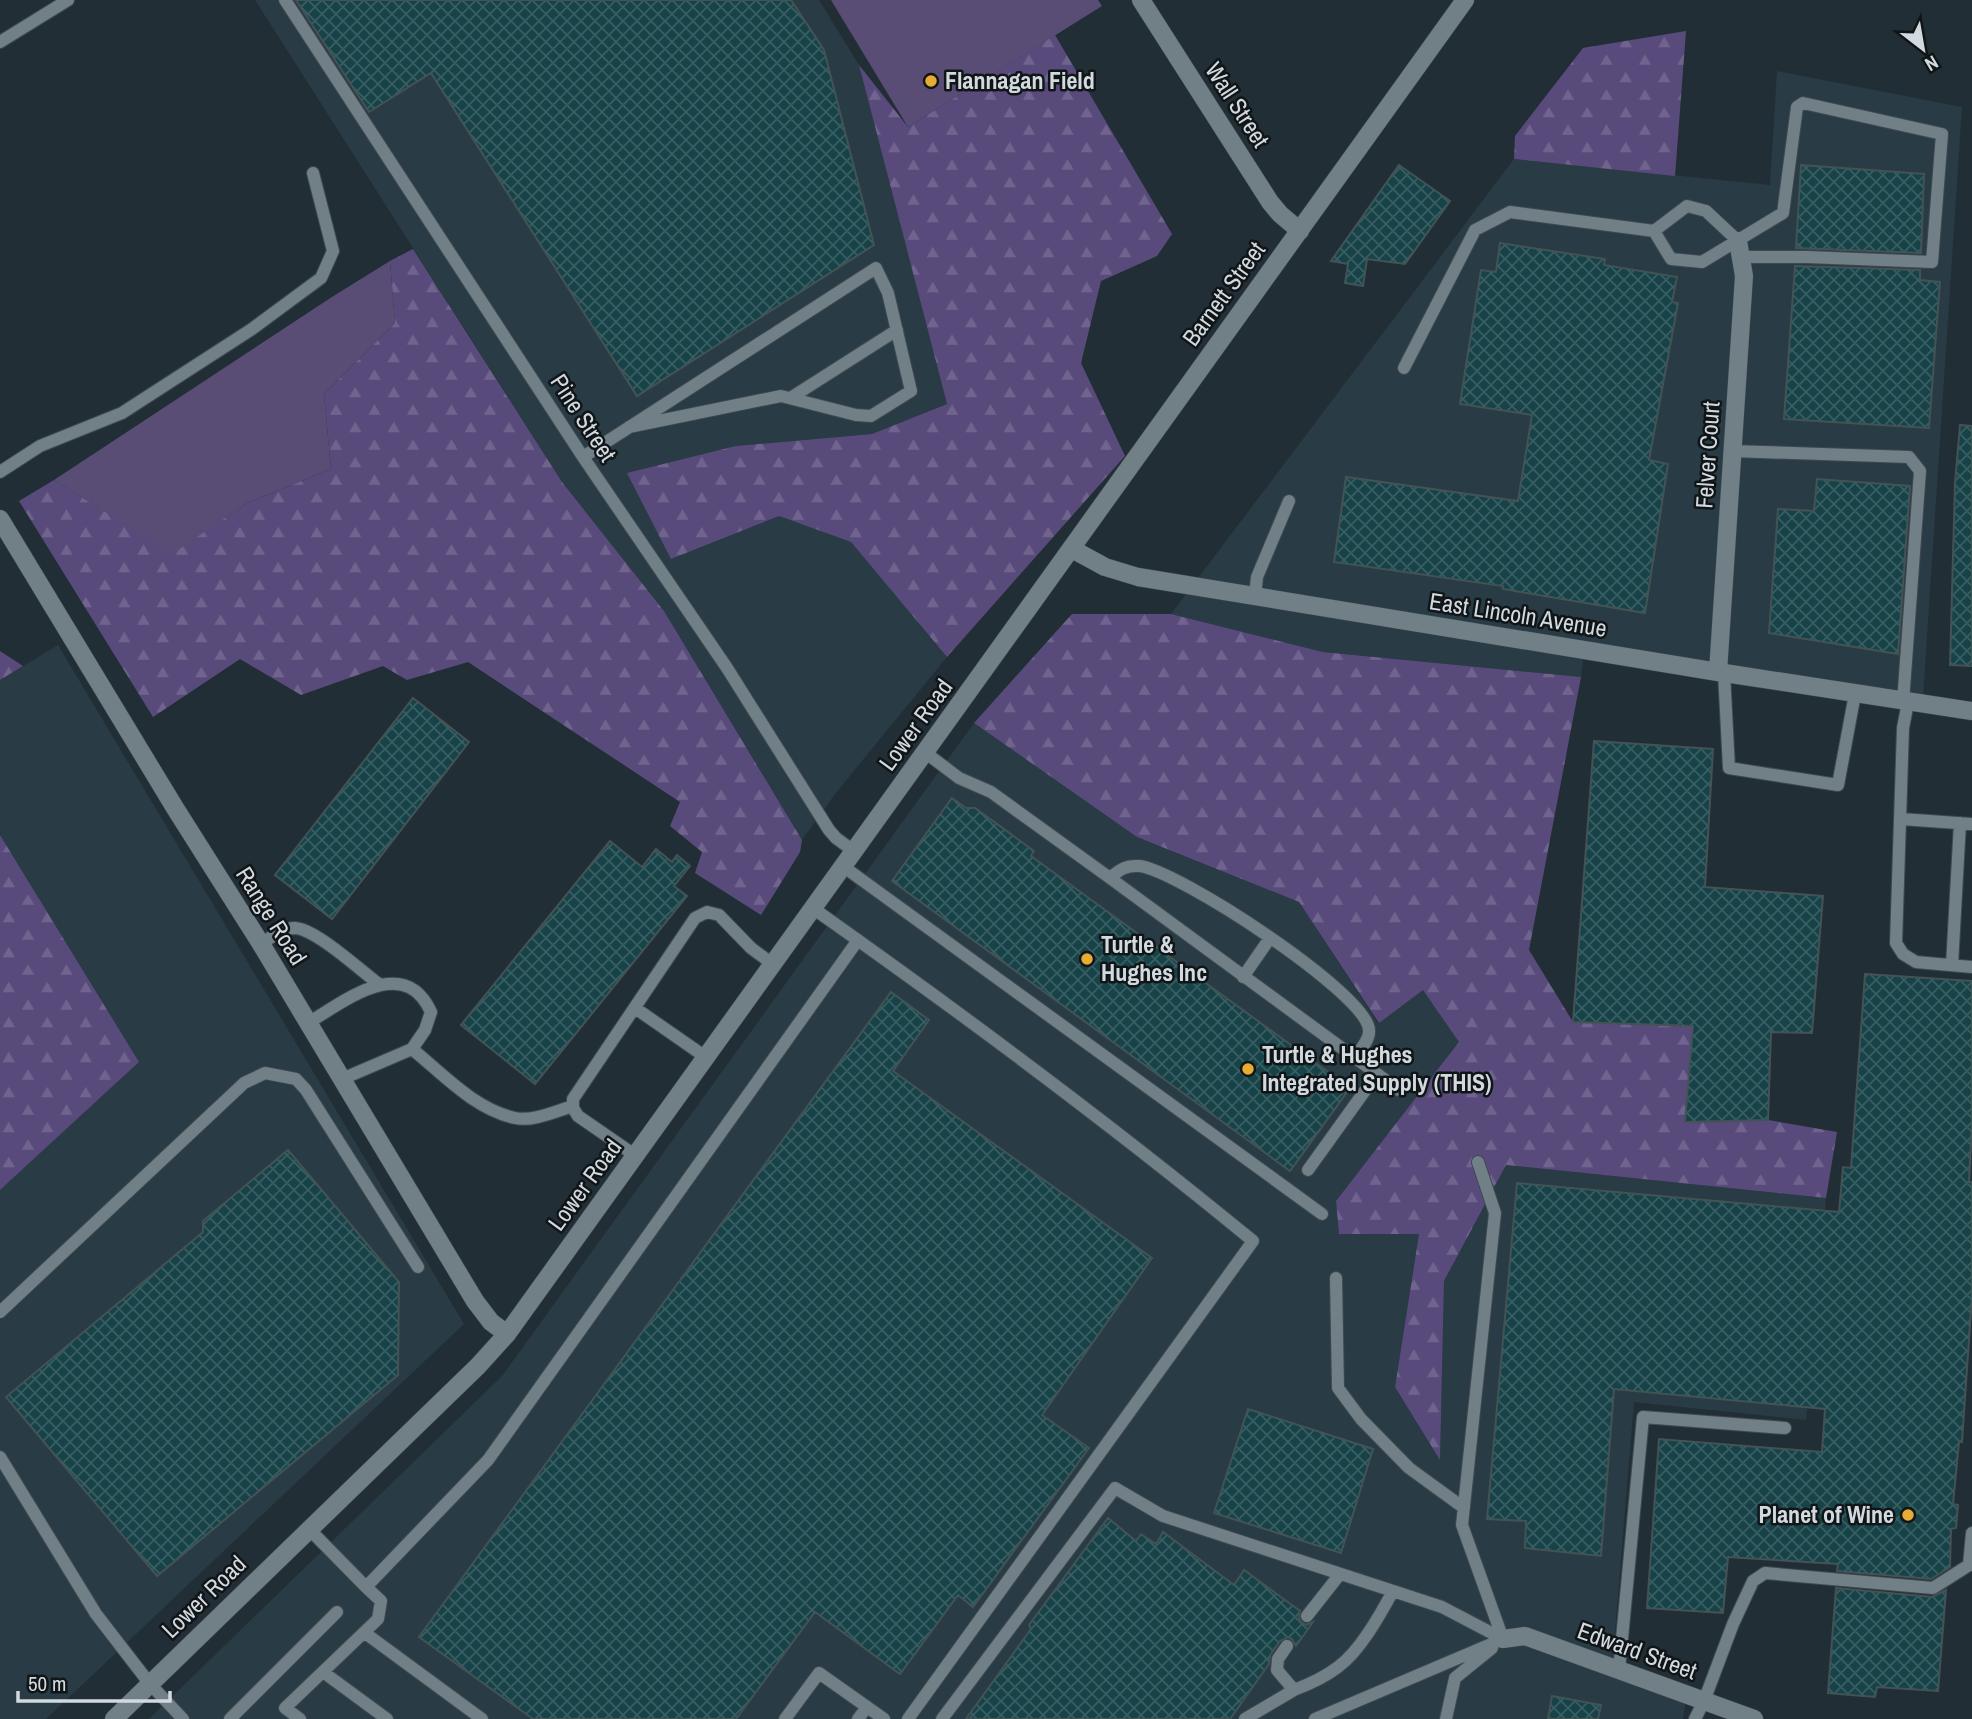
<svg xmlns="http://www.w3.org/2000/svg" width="1972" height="1719" font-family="'Archivo Narrow',sans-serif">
	<defs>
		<pattern id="forest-firs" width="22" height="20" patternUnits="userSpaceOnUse" patternTransform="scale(1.75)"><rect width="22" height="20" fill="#594a7c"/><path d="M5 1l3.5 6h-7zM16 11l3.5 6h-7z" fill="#70648e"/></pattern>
		<pattern id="building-cross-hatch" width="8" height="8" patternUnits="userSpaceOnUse" patternTransform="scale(1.75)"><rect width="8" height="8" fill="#174348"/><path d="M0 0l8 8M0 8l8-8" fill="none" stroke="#385e62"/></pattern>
	</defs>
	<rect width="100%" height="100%" fill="#222e35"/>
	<path fill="#293b45" d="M255,0H819L859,65L947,404L872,434L736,446L671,559L779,516L851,542L947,657L835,794L802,840L664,611L562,482Z
		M1777,71L1962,107L1922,713L1584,654L1581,677L1323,652L1171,614L1514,159L1770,185Z
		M58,645L464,1324L46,1719H0V1190L139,1062L0,835V680Z
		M974,723L1137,837L1299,902L1378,1023L1423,989L1460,1042L1336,1201L1339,1234H1419L1395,1387L1440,1459L1444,1281L1506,1165L1826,1198L1806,1420L1634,1402L1612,1668L1686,1699L1683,1719H149L502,1376Z"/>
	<path fill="#594d76" d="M831,0H1098L1102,6L908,127Z
		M390,261L395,323L324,394L331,469L247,503L172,555L54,480L335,295Z"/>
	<path fill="url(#forest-firs)" d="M1686,31L1675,176L1514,159L1515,136L1583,48Z
		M1055,35L1172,234L1157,256L1101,281L1081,363L1125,456L947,657L851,542L779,516L671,559L627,473L736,446L872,434L947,404L859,65L908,127Z
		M413,249L562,482L664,611L802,840L800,852L761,915L695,873L702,852L670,826L680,802L468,662L407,680L383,666L301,695L240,659L153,717L19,501L54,480L172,554L247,503L331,469L324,394L395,323L390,261Z
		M1072,614H1171L1323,652L1581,677L1529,950L1573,1022L1693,1026L1685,1122L1768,1120L1837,1132L1826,1198L1506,1165L1444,1281L1440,1460L1395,1387L1419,1234H1339L1336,1201L1459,1042L1423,990L1379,1023L1299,902L1137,837L974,723Z
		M0,651L23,666L0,680Z
		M0,835L139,1062L0,1190Z"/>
	<path fill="url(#building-cross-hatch)" stroke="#435355" stroke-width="2" d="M296,0H791L824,50L874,245L637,396L431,73L369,112Z
		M1399,165L1450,201L1405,264L1367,259L1363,286L1345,283L1348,264L1331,261Z
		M1801,165L1924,174L1921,253L1796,248Z
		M1500,243L1605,259L1604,265L1677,277L1672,302L1678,303L1649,460L1668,464L1645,613L1503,589V586L1334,562L1346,477L1518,501L1532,415L1460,404L1481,270L1496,272Z
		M1795,266L1920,270V280L1940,282L1929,428L1784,419Z
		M1960,425L1972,426V666L1950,665L1955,483Z
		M1817,479L1910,486L1898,654L1769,633L1778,509L1814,511Z
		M413,698L469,742L332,919L275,875Z
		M1594,741L1713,749L1705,887L1823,896L1812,1033L1771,1032L1768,1120L1685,1122L1693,1026L1573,1022Z
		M952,798L966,808H975L1034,851L1031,856L1350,1088L1290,1171L892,881Z
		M610,841L642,867L656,849L672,862L677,855L690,866L674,886L687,896L535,1084L461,1025Z
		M1865,974L1972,981V1125L1969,1182H1972V1295L1962,1442H1959L1953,1504L1958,1505L1956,1528L1951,1529L1950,1567L1931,1579L1837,1571L1838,1564L1728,1557L1723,1613L1647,1608L1659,1439L1822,1452L1825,1409L1614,1389L1601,1556L1525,1548L1526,1521L1487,1519L1517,1183L1839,1212L1843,1167L1851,1168Z
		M891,992L929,1020L893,1071L1152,1258L1042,1415L1089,1448L973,1607L958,1595L900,1674L815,1612L736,1719H533L419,1637Z
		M288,1150L399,1282L398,1375L157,1576L6,1397L203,1232V1221Z
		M1248,1409L1373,1449L1341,1553L1214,1513Z
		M1108,1518L1136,1541L1141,1534L1156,1544L1163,1532L1234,1585L1244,1570L1300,1611L1299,1619L1302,1623L1306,1625L1313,1622L1296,1646L1292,1639L1288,1637L1280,1641L1270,1655L1269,1664L1230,1719H966L1031,1629L1029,1625Z
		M1836,1588L1932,1597L1946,1590L1938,1691L1877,1687L1875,1697L1828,1693Z
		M1552,1696L1601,1705L1598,1719H1548Z"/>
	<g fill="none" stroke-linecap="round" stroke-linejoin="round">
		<defs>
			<path id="service" d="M285,0L583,457L727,668L829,830L836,838L855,852
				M0,42L68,0
				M1738,241L1706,211L1687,206L1654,231L1671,259L1702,262L1783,213L1797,107L1803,103L1942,134L1932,262L1807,257H1740
				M1404,368L1475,230L1510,212L1654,231
				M792,397L897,330
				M1732,451L1909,457L1920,471L1903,702
				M583,457L876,268L888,293L911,391L871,416L856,415L781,396L629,427
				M0,472L40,446L122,413L252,329L321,278L333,251L313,173
				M1255,596L1257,577L1289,501
				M1724,673L1729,768L1838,785L1855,694
				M1908,702L1903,728L1896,943L1903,954L1916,962L1972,967
				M926,753L959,778L991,792L1110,878L1399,1090
				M1901,819L1972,824
				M844,867L1322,1214
				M1110,878C1119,870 1126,865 1139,866C1176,869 1368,994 1369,1030C1370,1040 1360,1050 1354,1058
				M814,909C964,1015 1111,1124 1253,1241L908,1719
				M261,944C270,938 282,928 295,928C316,929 361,971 380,985
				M1952,965L1960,823
				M1243,977L1270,938
				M635,1008L707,1058
				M308,1023C345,1001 404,953 431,1012L425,1030L412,1049L342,1079
				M412,1049C443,1074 474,1109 515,1118C533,1122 556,1111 573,1106
				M636,1156L578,1116L573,1108V1099L695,918L707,912L719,915L751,948L774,965
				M1478,1162L1495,1213L1462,1525L1503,1639
				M1308,1170L1377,1074
				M1336,1278L1338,1388L1361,1419L1409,1468L1464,1508
				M0,1312L244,1083L265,1073L296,1079L306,1090L418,1267
				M0,1457L96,1614L150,1684L183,1719
				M309,1529L366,1587L488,1460L858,940
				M1969,1565L1972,1533
				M1307,1616L1340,1574
				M365,1633L482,1719
				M1287,1646L1278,1659L1277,1670L1294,1690C1310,1684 1325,1677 1338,1667C1360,1651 1380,1615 1393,1591
				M1619,1670L1643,1417L1785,1428
				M323,1672L387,1719
				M230,1719L337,1612
				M300,1719L285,1708L378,1619L381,1601L366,1587
				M785,1719L819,1673L884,1719
				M858,1719L867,1707
				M942,1719L1115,1488L1163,1516L1442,1607L1503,1639
				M1245,1719L1294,1690
				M1315,1719L1503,1639
				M1446,1719L1455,1678L1492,1648
				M1695,1719L1704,1701L1733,1624L1753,1581L1765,1573L1933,1588L1969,1565H1972"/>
			<path id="minor" d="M1141,0L1270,202L1280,214L1300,231
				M0,519L175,808L261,944L475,1301L491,1322L507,1334
				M1072,549L1105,567L1138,577L1718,672L1972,711
				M1718,672L1744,276L1738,241
				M1503,1639L1525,1636L1754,1719
				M114,1719L478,1366L507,1334L1465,0"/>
		</defs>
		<use href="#service" stroke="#3f494f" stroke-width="14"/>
		<use href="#minor" stroke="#3f494f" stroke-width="19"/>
		<use href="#service" stroke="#717f87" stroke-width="12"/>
		<use href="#minor" stroke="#717f87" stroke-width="18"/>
	</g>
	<g fill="#e6ac36" stroke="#101518" stroke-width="2.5">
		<circle cx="931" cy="81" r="7"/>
		<circle cx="1087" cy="959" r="7"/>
		<circle cx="1248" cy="1069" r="7"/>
		<circle cx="1908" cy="1515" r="7"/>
	</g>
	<g text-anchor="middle" stroke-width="5" stroke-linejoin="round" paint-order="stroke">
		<g font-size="24" font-weight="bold" fill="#d3dadf" stroke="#101518" text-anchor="start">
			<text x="945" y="89">Flannagan Field</text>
			<text x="1101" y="953">Turtle &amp;<tspan x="1101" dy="28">Hughes Inc</tspan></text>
			<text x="1262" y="1063">Turtle &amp; Hughes<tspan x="1262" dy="28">Integrated Supply (THIS)</tspan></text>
			<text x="1894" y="1523" text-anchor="end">Planet of Wine</text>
		</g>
		<g font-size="24" fill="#d3dadf" stroke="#101518">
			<text transform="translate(1237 105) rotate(57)" y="8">Wall Street</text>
			<text transform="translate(1224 294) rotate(-54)" y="8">Barnett Street</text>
			<text transform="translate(583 418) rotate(57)" y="8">Pine Street</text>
			<text transform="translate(1708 455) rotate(-86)" y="8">Felver Court</text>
			<text transform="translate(1518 615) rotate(9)" y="8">East Lincoln Avenue</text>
			<text transform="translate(916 725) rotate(-54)" y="8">Lower Road</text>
			<text transform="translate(271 916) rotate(58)" y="8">Range Road</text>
			<text transform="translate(585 1185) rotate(-54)" y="8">Lower Road</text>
			<text transform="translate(204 1597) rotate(-44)" y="8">Lower Road</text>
			<text transform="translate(1637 1651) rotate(20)" y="8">Edward Street</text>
		</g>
	</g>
	<g transform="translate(1923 49) rotate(149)" stroke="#101518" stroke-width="5" paint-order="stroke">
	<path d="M0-5L12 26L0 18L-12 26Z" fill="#d3dadf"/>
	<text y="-10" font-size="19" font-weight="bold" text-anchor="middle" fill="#d3dadf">N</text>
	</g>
	<path d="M18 1691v10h152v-10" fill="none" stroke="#d3dadf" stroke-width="3.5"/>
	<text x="28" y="1691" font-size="21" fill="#d3dadf" stroke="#101518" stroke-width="5" paint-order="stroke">50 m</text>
</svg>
